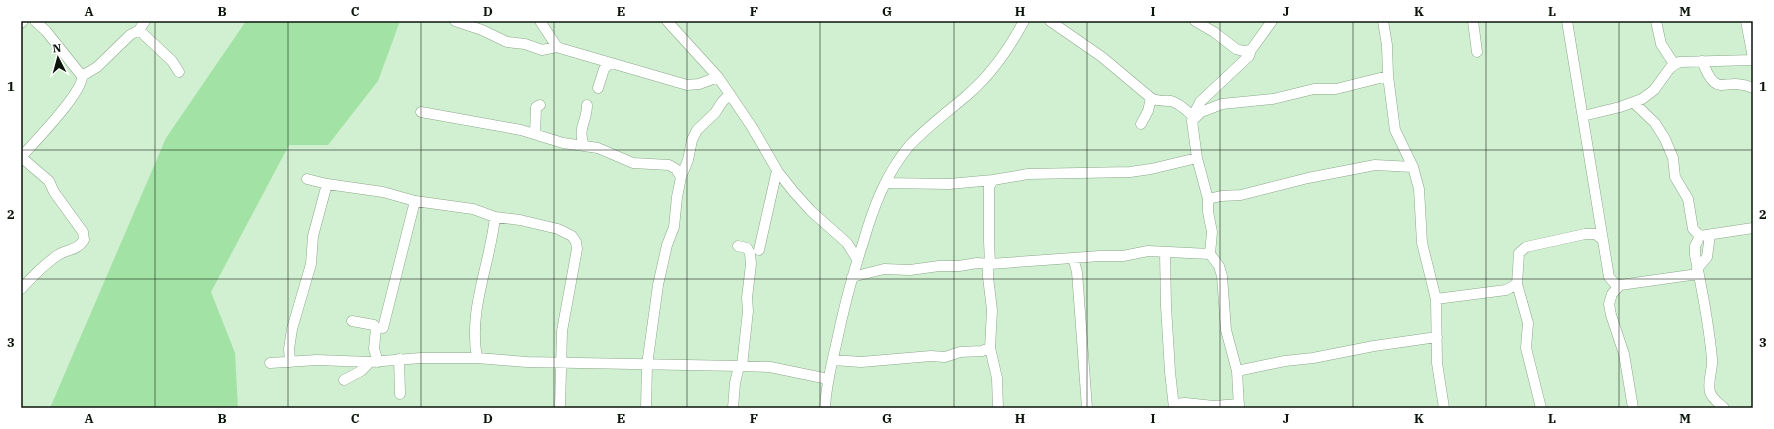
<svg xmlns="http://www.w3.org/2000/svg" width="1774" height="429" font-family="'IBM Plex Serif',serif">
	<rect width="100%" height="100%" fill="#d1efd1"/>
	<path fill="#a3e2a5" d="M246,21H400L378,81L328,145H289L211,292L235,353L238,408H50L166,138Z"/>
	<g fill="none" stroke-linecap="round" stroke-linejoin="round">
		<defs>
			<path id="minor" d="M455,21L482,30L507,42L525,44L542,50L557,47L563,49L687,85L699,84L718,77
				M540,21L557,47
				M667,21L718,77L752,127L778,172L793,191L811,211L847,243L857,259
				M1050,21L1102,57L1151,98C1158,102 1164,100 1171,101C1179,103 1187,111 1193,116L1192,121L1197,158L1208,199V212L1212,232L1210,254
				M1195,21L1214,32L1236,49L1243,51L1251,50
				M1383,21L1387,45L1388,76L1395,130L1413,167L1419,189L1422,243L1436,299L1437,363L1444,408
				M1473,21L1477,52
				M1567,21L1609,277L1615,284L1620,285L1698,274
				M1656,21L1661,44L1674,64
				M1746,21L1753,58
				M21,23L23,21
				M139,30L172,61L179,72
				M1702,61C1718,102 1723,75 1753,88
				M82,76L97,67L130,35L139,30L145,21
				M598,88L604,69L610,63
				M1634,103L1655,123L1665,139L1673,158L1675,177L1688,199L1693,229L1700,236L1753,228
				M421,112L521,130L563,143L598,148L633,163L669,165L676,169L681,177
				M1193,116L1200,102L1249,56L1251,50L1272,21
				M1583,116L1620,107L1642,99L1654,90L1670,68L1679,62L1753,60
				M1192,121L1201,112L1222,104L1273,99L1314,89H1336L1388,76
				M1141,124L1148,111L1151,98
				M535,134L536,107L540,105
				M584,146C577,128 587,122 587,105
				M21,157L49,181L54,192L83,232L84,240C77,251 67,249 58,255C44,264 32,277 21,289
				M21,157C33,144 84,91 82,76L46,31L35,21
				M307,179L327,184L383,192L415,201L473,209L495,217L520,220L558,229L572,236L576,242L577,249L562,331L560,408
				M993,180L989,187V241L990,264L988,269V277L992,310L990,348L997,378L998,408
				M885,183L949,184L993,180L1028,174L1130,172L1151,169L1197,158
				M1208,199L1221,196L1241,195L1308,178L1375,165L1413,167
				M1700,236L1695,246V255C1702,290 1709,323 1712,359C1713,370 1707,381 1710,392C1712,399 1719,403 1724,408
				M738,246L747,248L750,253L751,264L747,298L748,311L742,366
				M759,250L777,170
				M1165,253L1166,306L1170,372L1174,408
				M1073,258L1077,272L1087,408
				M1697,269L1707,257L1710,235
				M852,277L884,269L910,270L939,266H959L977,263L990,264L1100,256H1123L1148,251L1210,254L1219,266L1222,276L1226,330L1237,371L1239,408
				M1620,285L1612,294L1609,304L1611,315L1624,354L1633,408
				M1436,299L1506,290L1517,284
				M352,321L374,325L376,328L374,349L378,362
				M383,328L415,201
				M477,358C468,309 490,265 495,217
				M399,359L400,394
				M833,360L861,362L931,356L945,357L960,352L982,351L990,348
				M290,362L289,349L292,329L311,264L313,236L327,184
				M270,363L317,360L370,362L421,358H477L527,362L739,366L770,367L828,379
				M1237,371L1285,361L1313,358L1374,346L1437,337
				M344,380L361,371L370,362
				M1174,404L1185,403L1214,406L1239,404
				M646,408L647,365L658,285L667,245L674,227L677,197L681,177L688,160L692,140L697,130L715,113L722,102L730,94
				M733,408L735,383L739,366
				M825,408C826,386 831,366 836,345C843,311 852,276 863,243C873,208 886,173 910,145C927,127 946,113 965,97C989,77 1009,49 1024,21
				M1541,408L1526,348L1528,323L1517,284L1519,253L1526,247L1585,234H1595L1602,239"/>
		</defs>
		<use href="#minor" stroke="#8ca88c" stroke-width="11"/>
		<use href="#minor" stroke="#fff" stroke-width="10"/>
	</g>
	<path fill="none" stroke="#0b150b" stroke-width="1" stroke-opacity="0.55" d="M155,21V408M288,21V408M421,21V408M554,21V408M687,21V408M820,21V408M954,21V408M1087,21V408M1220,21V408M1353,21V408M1486,21V408M1619,21V408M21,150H1753M21,279H1753"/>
	<rect width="1774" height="429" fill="none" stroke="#ffffff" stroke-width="44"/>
	<g transform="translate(58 58) rotate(354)" stroke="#ffffff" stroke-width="3" paint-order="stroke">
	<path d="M0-3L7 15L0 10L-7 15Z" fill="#0b150b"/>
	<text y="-6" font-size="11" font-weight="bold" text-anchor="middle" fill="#0b150b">N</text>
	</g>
	<rect x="22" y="22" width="1730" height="385" fill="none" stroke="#0b150b" stroke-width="1.5"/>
	<g font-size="13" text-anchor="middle" font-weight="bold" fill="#0b150b">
		<text x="89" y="16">A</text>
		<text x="222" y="16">B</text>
		<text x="355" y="16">C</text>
		<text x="488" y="16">D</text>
		<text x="621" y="16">E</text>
		<text x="754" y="16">F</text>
		<text x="887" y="16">G</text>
		<text x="1020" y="16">H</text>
		<text x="1153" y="16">I</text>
		<text x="1286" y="16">J</text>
		<text x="1419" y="16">K</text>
		<text x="1552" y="16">L</text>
		<text x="1685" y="16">M</text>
		<text x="11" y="91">1</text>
		<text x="1763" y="91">1</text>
		<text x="11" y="219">2</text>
		<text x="1763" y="219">2</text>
		<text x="11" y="347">3</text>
		<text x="1763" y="347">3</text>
		<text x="89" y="423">A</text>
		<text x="222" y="423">B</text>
		<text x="355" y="423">C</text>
		<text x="488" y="423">D</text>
		<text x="621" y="423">E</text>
		<text x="754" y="423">F</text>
		<text x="887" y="423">G</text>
		<text x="1020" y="423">H</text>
		<text x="1153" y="423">I</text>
		<text x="1286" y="423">J</text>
		<text x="1419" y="423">K</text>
		<text x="1552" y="423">L</text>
		<text x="1685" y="423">M</text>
	</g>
</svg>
